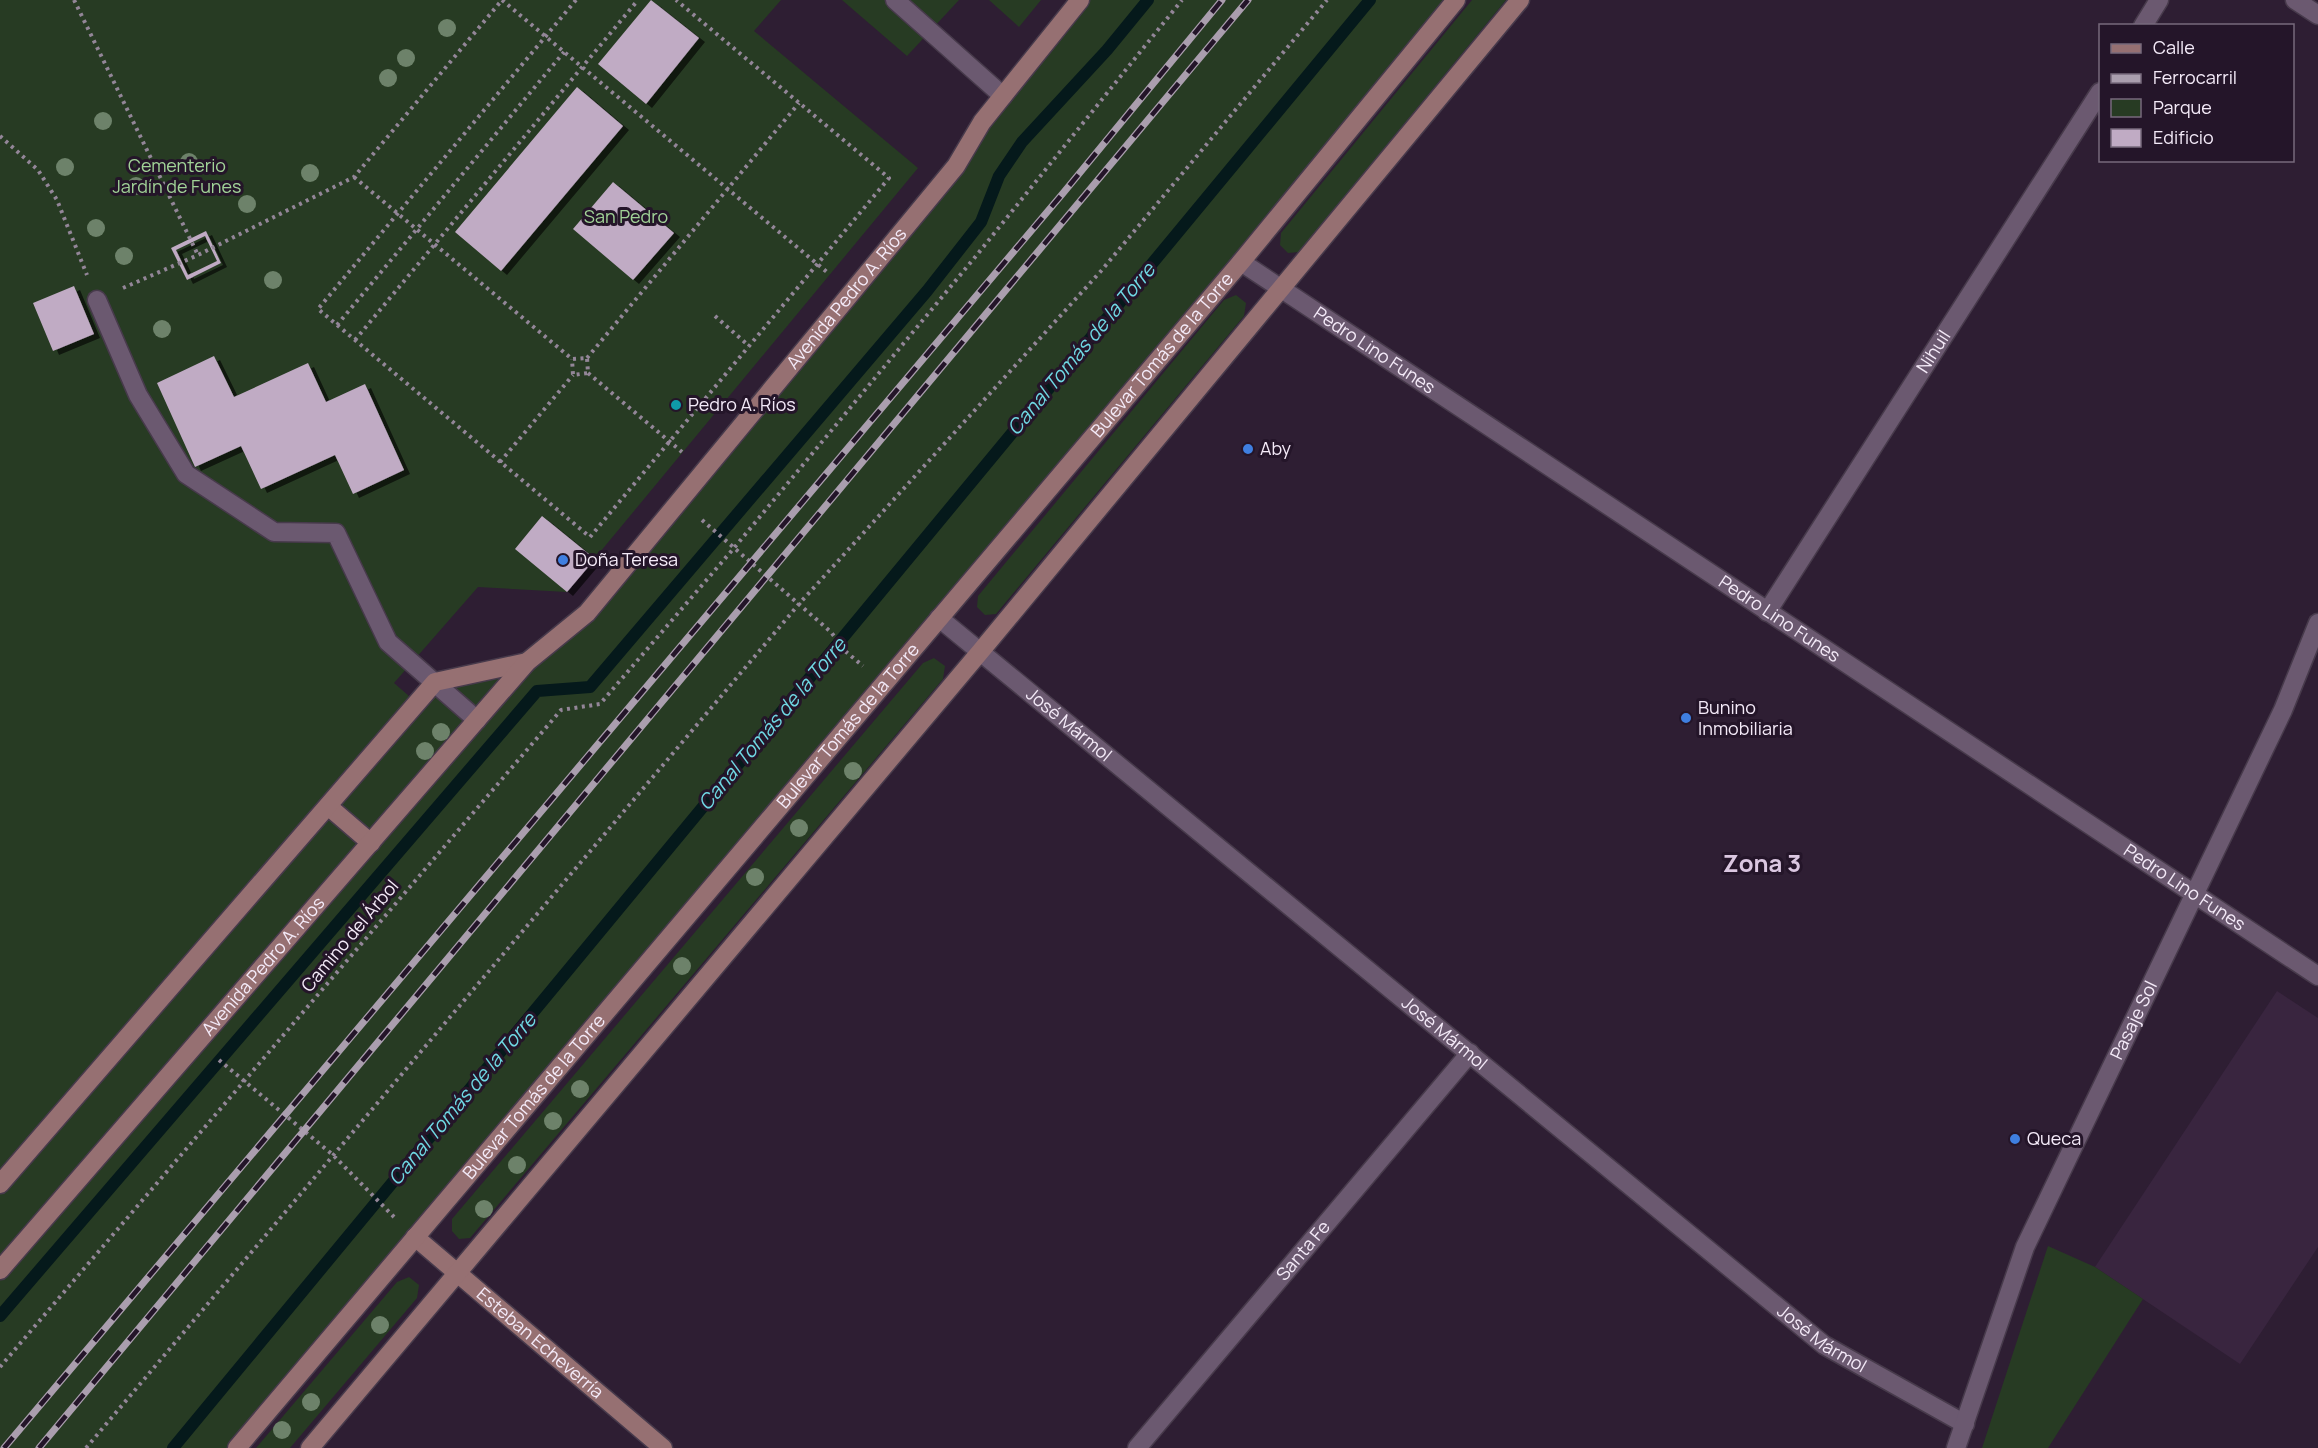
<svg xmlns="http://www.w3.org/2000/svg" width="2318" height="1448" font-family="Manrope,sans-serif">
	<defs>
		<filter id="shadow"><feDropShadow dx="6" dy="4" stdDeviation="0" flood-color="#0009"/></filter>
	</defs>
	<rect width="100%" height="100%" fill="#2e1e33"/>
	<path fill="#39253f" d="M2277,991L2318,1018V1247L2240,1364L2095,1267Z"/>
	<path fill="#273b23" d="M0,0H781L754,31L918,168L567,592L478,587L394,683L417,703L435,682L527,662L587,613L1080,0H1456L237,1448H0Z
		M842,0H959L907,56Z
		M989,0H1041L1019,27Z
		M1472,0H1506L1299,252L1288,253L1280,245L1281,233Z
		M1236,295L1246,303L1244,316L996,614L985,615L977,607L978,596L1224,300Z
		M934,658L945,666L943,679L470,1238L459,1239L452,1231V1219L923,663Z
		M2048,1246L2095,1267L2143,1299L2048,1448H1982Z
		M409,1277L419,1285L417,1298L290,1448H256L397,1282Z"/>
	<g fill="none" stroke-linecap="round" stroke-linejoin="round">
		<path stroke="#05191b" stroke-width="12" d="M0,1316L537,691L590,687L927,291L981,222L999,176L1022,142L1107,50L1148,0
			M173,1448L1370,0"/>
	</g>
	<path fill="#c0abc4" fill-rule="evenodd" filter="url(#shadow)" d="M651,0L699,38L646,104L598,64Z
		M577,87L623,126L501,271L455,232Z
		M613,182L674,233L633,280L573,229Z
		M206,231L221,263L187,280L171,248ZM205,236L217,261L188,275L176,250Z
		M74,286L94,334L53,351L33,303Z
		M214,356L234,397L308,363L326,402L365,384L404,470L353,494L335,455L261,489L241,446L195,467L157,383Z
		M542,516L595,559L567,592L515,549Z"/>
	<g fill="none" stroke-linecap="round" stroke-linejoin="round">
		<defs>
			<path id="lane" d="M895,0L1003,96"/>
			<g id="street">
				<path d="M2295,0L2318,15"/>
				<path d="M2143,26L2159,0"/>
				<path id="s1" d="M1241,262L2318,976"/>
				<path d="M97,300L138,395L186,474L274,532L336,533L388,642L477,720"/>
				<path id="s2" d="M1767,612L2100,92"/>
				<path id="s3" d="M939,618L1824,1345L1965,1424"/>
				<path id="s4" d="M1137,1448L1470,1053"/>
				<path id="s5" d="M1956,1448L2025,1247L2283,710L2318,623"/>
			</g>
			<g id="secondary">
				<path d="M328,806L371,843"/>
				<path d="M0,1184L435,682L527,662"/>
				<path id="s6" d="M415,1237L663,1448"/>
				<path id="s7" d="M0,1270L527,662L587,613L956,166L982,122L1080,0"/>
				<path id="s8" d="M237,1448L1241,262L1456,0"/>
				<path d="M310,1448L980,652L1520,0"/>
			</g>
		</defs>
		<use href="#lane" stroke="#473a4b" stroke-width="21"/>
		<use href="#street" stroke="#473a4b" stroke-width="21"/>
		<use href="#secondary" stroke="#473a4b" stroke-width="21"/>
		<path stroke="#938698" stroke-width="4" stroke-dasharray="3 4.5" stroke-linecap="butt" d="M74,0L198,255
			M502,0L828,273
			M576,0L318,309L590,537L889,178L676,0
			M0,136L38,170L57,200L87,275
			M354,177L572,359L587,358L588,373L573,375L572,359
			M123,288L198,255L354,177L502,0
			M715,316L749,346
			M337,325L564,52
			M355,340L638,0
			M587,358L799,103
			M588,373L682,452
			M500,462L573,375
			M702,520L831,632L845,651L863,666
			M219,1060L333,1155L394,1217
			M0,1367L561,710L600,704L734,548L976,256L1182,0
			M86,1448L799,604L1101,271L1327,0"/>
		<use href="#lane" stroke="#6b5970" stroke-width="18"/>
		<use href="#street" stroke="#6b5970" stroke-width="18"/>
		<use href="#secondary" stroke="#967072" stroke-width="18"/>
		<defs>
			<path id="rail" d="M4,1448L1064,192L1222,0
				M39,1448L1248,0"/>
		</defs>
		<use href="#rail" stroke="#aa9eae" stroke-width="7"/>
		<use href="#rail" stroke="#241529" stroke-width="4.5" stroke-dasharray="14" stroke-linecap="butt"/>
	</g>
	<g fill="#6d826a">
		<circle cx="447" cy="28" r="9"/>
		<circle cx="406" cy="58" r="9"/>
		<circle cx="388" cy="78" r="9"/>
		<circle cx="103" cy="121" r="9"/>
		<circle cx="189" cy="162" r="9"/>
		<circle cx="65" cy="167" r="9"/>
		<circle cx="310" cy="173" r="9"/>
		<circle cx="136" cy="186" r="9"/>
		<circle cx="247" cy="204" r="9"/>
		<circle cx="96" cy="228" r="9"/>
		<circle cx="124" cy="256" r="9"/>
		<circle cx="273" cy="280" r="9"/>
		<circle cx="162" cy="329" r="9"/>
		<circle cx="441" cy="732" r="9"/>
		<circle cx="425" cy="751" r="9"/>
		<circle cx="853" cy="771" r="9"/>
		<circle cx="799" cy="828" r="9"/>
		<circle cx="755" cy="877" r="9"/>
		<circle cx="682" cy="966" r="9"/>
		<circle cx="580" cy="1089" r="9"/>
		<circle cx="553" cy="1121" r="9"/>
		<circle cx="517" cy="1165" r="9"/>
		<circle cx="484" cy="1209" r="9"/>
		<circle cx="380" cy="1325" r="9"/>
		<circle cx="311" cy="1402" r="9"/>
		<circle cx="282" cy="1430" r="9"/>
	</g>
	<circle fill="#0f9aa8" stroke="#241529" stroke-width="2" cx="676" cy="405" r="6"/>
	<g fill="#3f7fe0" stroke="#241529" stroke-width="2">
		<circle cx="1248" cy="449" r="6"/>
		<circle cx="563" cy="560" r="6"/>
		<circle cx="1686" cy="718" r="6"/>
		<circle cx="2015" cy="1139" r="6"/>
	</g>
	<g text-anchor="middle" stroke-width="6" stroke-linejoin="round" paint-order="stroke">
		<g font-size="18" fill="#a1d397" stroke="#241529">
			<text x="177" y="172">Cementerio<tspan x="177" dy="21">Jardín de Funes</tspan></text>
			<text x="626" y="223">San Pedro</text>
		</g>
		<g font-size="18" fill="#f4eaf8" stroke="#241529">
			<text dy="6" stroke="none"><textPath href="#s7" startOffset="1290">Avenida Pedro A. Ríos</textPath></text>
			<text dy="6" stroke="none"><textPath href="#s1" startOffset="160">Pedro Lino Funes</textPath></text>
			<text dy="6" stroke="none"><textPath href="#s2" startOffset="309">Nihuil</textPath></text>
			<text dy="6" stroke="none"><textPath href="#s8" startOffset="1432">Bulevar Tomás de la Torre</textPath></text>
			<text dy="6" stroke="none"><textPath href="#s1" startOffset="646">Pedro Lino Funes</textPath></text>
			<text dy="6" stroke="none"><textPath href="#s3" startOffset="168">José Mármol</textPath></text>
			<text dy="6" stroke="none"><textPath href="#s8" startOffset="946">Bulevar Tomás de la Torre</textPath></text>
			<text dy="6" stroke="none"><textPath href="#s1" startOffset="1132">Pedro Lino Funes</textPath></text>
			<text transform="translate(350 936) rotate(-50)" y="6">Camino del Árbol</text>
			<text dy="6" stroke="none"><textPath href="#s7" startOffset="402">Avenida Pedro A. Ríos</textPath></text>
			<text dy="6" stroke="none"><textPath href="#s5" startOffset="464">Pasaje Sol</textPath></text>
			<text dy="6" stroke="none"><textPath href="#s3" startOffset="654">José Mármol</textPath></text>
			<text dy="6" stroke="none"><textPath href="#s8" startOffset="460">Bulevar Tomás de la Torre</textPath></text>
			<text dy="6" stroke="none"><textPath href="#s4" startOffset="258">Santa Fe</textPath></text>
			<text dy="6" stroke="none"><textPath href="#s3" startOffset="1140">José Mármol</textPath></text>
			<text dy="6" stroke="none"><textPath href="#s6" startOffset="164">Esteban Echeverría</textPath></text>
		</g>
		<g font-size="18" fill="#f4eaf8" stroke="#241529" text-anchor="start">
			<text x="688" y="411">Pedro A. Ríos</text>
			<text x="1260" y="455">Aby</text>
			<text x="575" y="566">Doña Teresa</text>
			<text x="1698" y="714">Bunino<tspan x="1698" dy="21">Inmobiliaria</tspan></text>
			<text x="2027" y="1145">Queca</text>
		</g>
		<g font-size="20" font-style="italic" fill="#6fd8e3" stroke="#241529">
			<text transform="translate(1081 349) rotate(-50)" y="7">Canal Tomás de la Torre</text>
			<text transform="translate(772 724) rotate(-50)" y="7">Canal Tomás de la Torre</text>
			<text transform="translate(462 1099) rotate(-50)" y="7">Canal Tomás de la Torre</text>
		</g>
		<g font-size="24" font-weight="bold" fill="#dbc7e1" stroke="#241529">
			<text x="1762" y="872">Zona 3</text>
		</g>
	</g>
	<rect x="2099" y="24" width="195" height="138" fill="#241529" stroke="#776a7c" stroke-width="1.5"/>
	<rect x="2111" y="44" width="30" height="9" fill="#967072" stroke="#776a7c" stroke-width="1.5"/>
	<text x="2153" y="54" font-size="18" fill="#f4eaf8">Calle</text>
	<rect x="2111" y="74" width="30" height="9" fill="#aa9eae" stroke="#776a7c" stroke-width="1.5"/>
	<text x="2153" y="84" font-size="18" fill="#f4eaf8">Ferrocarril</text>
	<rect x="2111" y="99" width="30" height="18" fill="#273b23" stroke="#776a7c" stroke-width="1.5"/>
	<text x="2153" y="114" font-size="18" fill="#f4eaf8">Parque</text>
	<rect x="2111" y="129" width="30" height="18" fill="#c0abc4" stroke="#776a7c" stroke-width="1.5"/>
	<text x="2153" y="144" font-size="18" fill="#f4eaf8">Edificio</text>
</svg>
